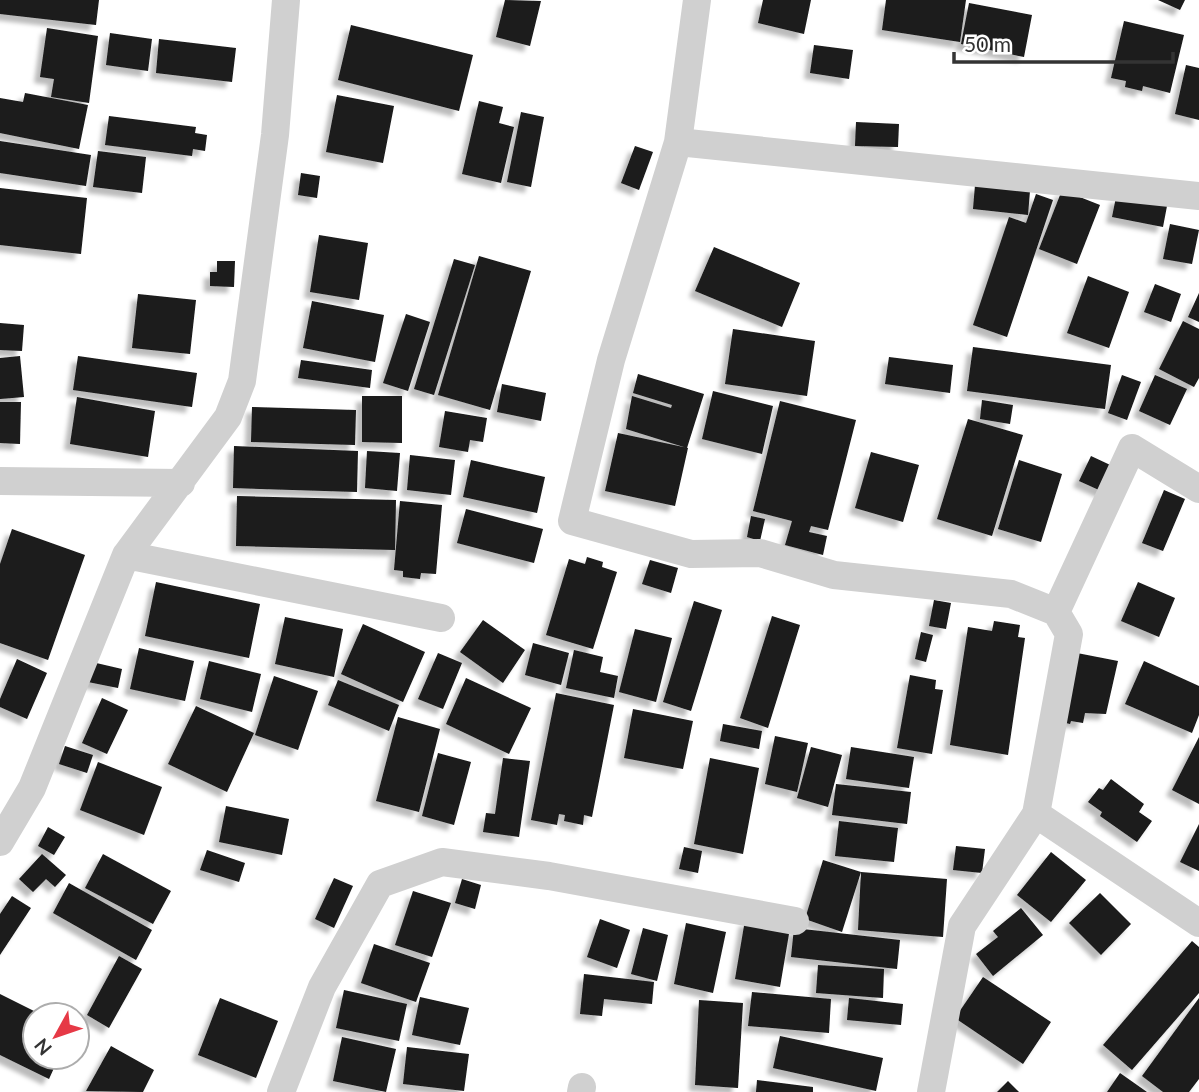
<svg xmlns="http://www.w3.org/2000/svg" width="1199" height="1092" font-family="Lato,sans-serif">
	<defs>
		<filter id="shadow"><feDropShadow dx="-6" dy="6" stdDeviation="2" flood-color="#0004"/></filter>
	</defs>
	<rect width="100%" height="100%" fill="#fff"/>
	<path fill="#1a1a1a" filter="url(#shadow)" d="M0,0H99L96,25L0,14Z
		M505,0L541,1L530,46L496,37Z
		M763,0H811L804,34L758,23Z
		M886,0H966L960,42L882,30Z
		M1158,0H1185L1180,10Z
		M969,3L1032,15L1024,57L961,44Z
		M1124,21L1184,35L1170,93L1143,86L1142,91L1125,87L1126,81L1111,78Z
		M351,25L473,55L459,111L338,80Z
		M47,28L98,36L89,103L51,97L54,79L40,77Z
		M110,33L152,39L148,71L106,65Z
		M159,39L236,48L232,82L156,73Z
		M814,45L853,50L849,79L810,73Z
		M1186,65L1199,68V120L1175,114Z
		M25,93L88,105L79,149L0,133V98L23,102Z
		M337,95L394,106L383,163L326,152Z
		M479,101L503,107L499,123L514,127L501,183L462,174Z
		M521,112L544,117L531,187L507,182Z
		M109,116L196,127L195,133L207,135L205,151L193,149L192,156L105,145Z
		M856,122L899,124L898,147L855,146Z
		M0,141L91,155L86,186L0,173Z
		M635,146L653,152L639,190L621,183Z
		M98,151L146,157L142,193L93,187Z
		M301,173L320,176L317,198L298,195Z
		M975,185L1030,191L1028,215L973,209Z
		M0,188L87,198L81,254L0,245Z
		M1062,190L1100,205L1077,264L1039,249Z
		M1036,194L1053,200L1007,337L973,325L1009,217L1026,223Z
		M1116,197L1167,206L1163,227L1112,217Z
		M1170,224L1199,230L1192,264L1163,259Z
		M319,235L368,243L359,300L310,292Z
		M714,247L800,283L782,327L695,291Z
		M479,256L531,271L490,410L438,395Z
		M454,259L475,265L434,395L414,389Z
		M217,261H235L234,287L210,286V272H217Z
		M1088,276L1129,292L1109,348L1067,333Z
		M1155,284L1181,294L1171,322L1144,312Z
		M1199,293V322L1188,317Z
		M138,294L196,300L190,354L132,348Z
		M312,301L384,315L375,362L303,348Z
		M406,314L430,322L408,391L383,383Z
		M1183,321L1199,329V378L1194,387L1159,369Z
		M0,323L24,325L22,351L0,350Z
		M733,329L815,341L807,396L725,384Z
		M973,347L1111,365L1105,409L967,391Z
		M20,356L24,397L0,399V358Z
		M78,356L197,373L192,407L73,390Z
		M889,357L953,365L950,393L885,384Z
		M301,360L372,370L370,388L298,378Z
		M638,374L704,394L687,448L626,429L632,396L671,408L672,405L633,393Z
		M1122,375L1141,382L1127,420L1108,413Z
		M1155,375L1187,389L1170,425L1139,411Z
		M502,384L546,393L541,421L497,412Z
		M713,391L773,406L762,454L702,439Z
		M362,396H402V443L362,442Z
		M77,397L155,411L148,457L70,444Z
		M982,400L1013,405L1010,424L980,419Z
		M780,401L856,420L828,530L811,526L809,532L827,536L823,555L785,545L792,521L753,511Z
		M0,402H21L20,444L0,443Z
		M252,407L356,410L355,445L251,442Z
		M445,411L487,418L483,442L470,440L468,452L439,447Z
		M968,419L1023,435L992,536L937,519Z
		M618,433L688,448L675,506L605,491Z
		M234,446L358,451L357,492L233,488Z
		M367,451L400,453L397,491L365,488Z
		M871,452L919,465L903,522L855,508Z
		M410,455L455,460L451,495L407,490Z
		M1091,456L1121,470L1110,495L1079,481Z
		M471,460L545,477L537,513L463,497Z
		M1019,460L1062,474L1041,542L998,529Z
		M1164,490L1185,499L1163,551L1142,543Z
		M237,496L396,500L395,550L236,546Z
		M400,501L442,505L436,574L421,573L420,579L403,577V571L394,570Z
		M466,509L543,529L534,563L457,543Z
		M751,516L765,519L760,541L747,537Z
		M12,529L85,555L48,660L0,643V564Z
		M587,557L603,562L602,567L617,572L593,649L546,635L569,559L585,564Z
		M650,560L678,568L671,593L642,584Z
		M156,582L260,604L249,658L145,636Z
		M1138,582L1175,598L1159,637L1121,621Z
		M934,600L951,603L946,629L929,626Z
		M694,601L722,610L691,711L663,702Z
		M772,616L800,625L768,728L740,718Z
		M285,617L343,629L334,677L275,664Z
		M483,620L525,650L503,683L460,652Z
		M994,621L1020,625L1018,637L1025,638L1008,755L950,745L968,627L992,631Z
		M363,624L425,652L403,702L341,674Z
		M635,629L672,638L656,702L619,692Z
		M921,632L933,635L926,662L915,659Z
		M533,643L569,653L561,685L525,675Z
		M139,648L194,661L185,701L130,689Z
		M574,650L603,657L600,672L618,676L614,698L566,688Z
		M438,653L462,663L443,709L418,699Z
		M1077,653L1118,661L1106,714L1085,713L1083,723L1071,721L1070,724L1058,721Z
		M17,659L47,673L27,719L0,707V699Z
		M209,661L261,674L252,712L200,699Z
		M1144,661L1199,686V715L1192,733L1125,704Z
		M92,662L122,669L118,688L88,682Z
		M910,675L936,680L935,689L943,690L932,754L897,748Z
		M274,676L318,691L298,750L255,735Z
		M466,678L531,708L509,754L446,724Z
		M338,680L399,705L389,731L328,705Z
		M556,693L614,705L592,817L584,815L583,825L564,821L565,815L559,814L557,825L531,820Z
		M102,698L128,710L107,754L82,743Z
		M196,706L254,733L227,792L168,764Z
		M633,709L693,721L683,769L624,758Z
		M398,717L440,729L419,812L376,801Z
		M723,724L762,731L759,749L720,741Z
		M775,736L808,743L797,792L765,784Z
		M1199,737V804L1172,790Z
		M65,746L93,755L87,773L59,764Z
		M811,747L842,755L828,807L797,798Z
		M851,747L914,757L909,788L846,779Z
		M438,753L471,762L454,825L422,816Z
		M503,758L530,761L519,837L483,832L486,813L495,814Z
		M710,758L759,768L743,854L694,844Z
		M98,762L162,787L144,835L80,810Z
		M1111,779L1144,804L1139,812L1152,821L1137,842L1100,816L1102,812L1088,802L1099,788L1103,790Z
		M836,784L911,792L907,824L832,815Z
		M226,806L289,819L282,855L219,842Z
		M839,821L898,828L894,862L835,856Z
		M1199,824V871L1180,862Z
		M48,827L65,837L54,855L38,846Z
		M956,846L985,849L982,873L953,870Z
		M684,847L702,851L698,873L679,869Z
		M207,850L245,863L239,882L200,870Z
		M1051,852L1086,880L1051,922L1017,895Z
		M42,854L66,875L55,887L46,879L33,892L19,879Z
		M103,854L171,891L153,924L85,888Z
		M823,860L861,872L842,932L805,919Z
		M861,872L947,879L943,937L858,930Z
		M334,878L353,886L334,928L315,919Z
		M462,879L481,885L475,909L455,903Z
		M69,883L152,930L136,960L53,913Z
		M413,891L451,903L432,957L395,945Z
		M1100,893L1131,924L1101,955L1069,923Z
		M12,896L31,908L0,955V914Z
		M1021,908L1043,935L993,976L976,954L998,937L993,931Z
		M600,919L630,930L617,968L587,957Z
		M745,920L790,928L780,987L735,979Z
		M686,923L726,932L713,993L674,984Z
		M643,928L668,935L657,981L631,974Z
		M794,928L900,940L897,969L791,957Z
		M1192,941L1199,947V993L1132,1070L1103,1045Z
		M374,944L430,963L416,1002L361,983Z
		M119,956L142,969L109,1028L87,1015Z
		M818,965L884,969L883,998L816,993Z
		M584,974L654,982L652,1004L604,999L602,1016L580,1014Z
		M983,977L1051,1022L1023,1064L955,1018Z
		M344,990L407,1004L399,1041L336,1028Z
		M752,992L831,999L829,1033L748,1026Z
		M0,994L42,1015H35V1057H59L49,1079L0,1055Z
		M420,997L469,1008L460,1045L412,1035Z
		M220,998L278,1021L256,1078L198,1055Z
		M849,998L903,1004L901,1025L847,1020Z
		M1199,998V1079L1189,1092H1163L1142,1076Z
		M699,1000L743,1003L738,1088L695,1085Z
		M780,1036L883,1058L876,1091L773,1068Z
		M342,1037L396,1049L386,1092L333,1081Z
		M111,1046L154,1070L143,1092L86,1091Z
		M407,1047L469,1054L464,1091L403,1084Z
		M1120,1073L1147,1092H1107Z
		M757,1080L813,1087V1092H756Z
		M1008,1081L1019,1092H997Z"/>
	<g fill="none" stroke-linecap="round" stroke-linejoin="round">
		<path stroke="#d0d0d0" stroke-width="28" d="M697,0L678,142L611,360L572,521L691,554L760,553L834,575L1011,594L1056,612L1069,634L1036,814L962,926L931,1092
			M678,142L1199,196
			M0,481L181,483
			M126,555L441,618
			M1056,612L1132,448L1199,489
			M1036,814L1199,923
			M0,842L32,788L126,555L228,417L242,381L275,135L286,0
			M281,1092L322,987L380,884L442,862L549,876L795,921
			M581,1092L582,1087"/>
	</g>
	<g transform="translate(56 1036) rotate(230)"><circle r="33" fill="#ffffff" stroke="#adadad" stroke-width="2"/>
	<path d="M0-5L12 26L0 18L-12 26Z" fill="#e63946"/>
	<text y="-10" font-size="19" font-weight="bold" text-anchor="middle" fill="#333333">N</text>
	</g>
	<path d="M954 52v10h219v-10" fill="none" stroke="#333333" stroke-width="3.5"/>
	<text x="964" y="52" font-size="21" fill="#333333" stroke="#ffffff" stroke-width="5" paint-order="stroke">50 m</text>
</svg>
